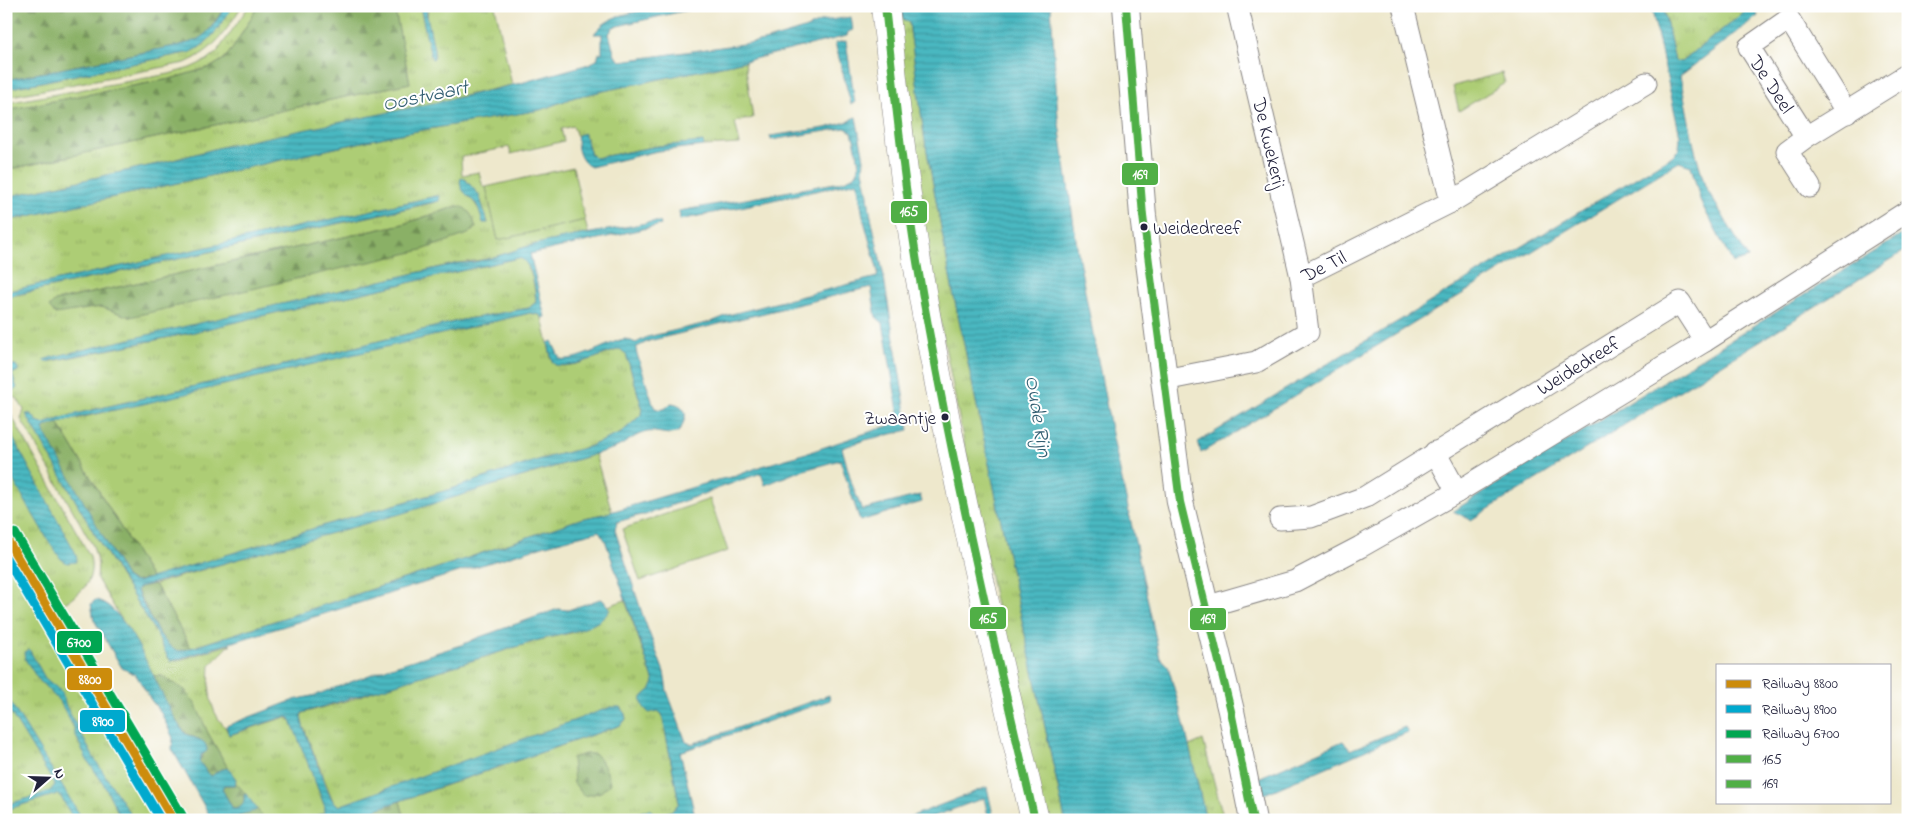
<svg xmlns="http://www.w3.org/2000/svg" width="1914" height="826" font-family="'Indie Flower',sans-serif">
	<defs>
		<pattern id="grass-tufts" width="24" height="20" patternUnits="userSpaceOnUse" patternTransform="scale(1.25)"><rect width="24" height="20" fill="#adcd75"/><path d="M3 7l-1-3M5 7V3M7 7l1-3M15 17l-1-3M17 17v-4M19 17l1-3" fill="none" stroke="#95b066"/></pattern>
		<pattern id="forest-firs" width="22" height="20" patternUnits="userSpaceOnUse" patternTransform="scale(1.25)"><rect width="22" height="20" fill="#8ab066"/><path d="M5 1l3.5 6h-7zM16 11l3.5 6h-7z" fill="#708f55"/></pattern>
		<pattern id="water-rules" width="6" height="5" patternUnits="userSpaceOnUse" patternTransform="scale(1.25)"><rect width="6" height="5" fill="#49b8c1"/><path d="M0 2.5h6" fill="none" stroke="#3c959e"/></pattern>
	</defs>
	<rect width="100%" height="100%" fill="#fff"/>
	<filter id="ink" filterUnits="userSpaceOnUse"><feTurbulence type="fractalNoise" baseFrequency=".02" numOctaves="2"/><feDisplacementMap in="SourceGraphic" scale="10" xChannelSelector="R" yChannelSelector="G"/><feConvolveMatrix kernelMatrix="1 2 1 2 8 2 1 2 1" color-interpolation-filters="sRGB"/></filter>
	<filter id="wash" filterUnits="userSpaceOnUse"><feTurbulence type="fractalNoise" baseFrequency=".0096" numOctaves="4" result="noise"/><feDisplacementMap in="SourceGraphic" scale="20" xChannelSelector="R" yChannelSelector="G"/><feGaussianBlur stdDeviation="1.12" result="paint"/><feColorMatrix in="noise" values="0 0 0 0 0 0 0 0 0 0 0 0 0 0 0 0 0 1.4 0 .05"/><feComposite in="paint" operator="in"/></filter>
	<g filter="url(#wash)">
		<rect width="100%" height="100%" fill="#eee8cc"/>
		<path fill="url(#grass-tufts)" stroke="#687858" fill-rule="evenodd" d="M233,6H242C224,33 215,50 185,63L6,97V89L191,52C210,44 222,23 233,6Z
			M249,6H258L233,48L224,59L211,67L170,79L6,110V103L169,74L190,68L207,60L217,52Z
			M394,6H420L432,59L435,56L427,19L428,9L436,6H495L512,85L335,125L225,146L162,163L6,197V170L410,83Z
			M889,6H901L903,19L909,22L924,135L952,287L1015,588L1065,820H1038L912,178Z
			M1663,6H1752L1681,62L1675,61Z
			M745,61L753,118L735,122L740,144L704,146L702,143L658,146L596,158L591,155L585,134L578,135L577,137L573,126L561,129L564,141L511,154L509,147L461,157L462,175L479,172L483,187H486L498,240L585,220L588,233L532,245L488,259L458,263L44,360L45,362L53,361L190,333L270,314L518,258H522C532,266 535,289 536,302L529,308L462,320L264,370L75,414L43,424L39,423L31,414H27L94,533L157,635L169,660L176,661L231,644L210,665C209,683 208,702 218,718C222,724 226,727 229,735L286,717L293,722L325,807L324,813L305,820H265L236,783L208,733L162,676H153L141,651L97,579L98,564L93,546L21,419L24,410L17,398L8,397L6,393V379L13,390L12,373L16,372L15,365H6V297L436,202V196L6,292V221L394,135L540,110L575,97ZM465,179L480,198L488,223L472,199ZM458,206L130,317L101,306L55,301L403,224Z
			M1502,73L1505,83L1459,111L1453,86Z
			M530,313L540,315L542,318L552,361L563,366L577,364L620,349L626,353L642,408L641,415L621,433L588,447L541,459L448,490L365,513L151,578L58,423Z
			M6,406L90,556C96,585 79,594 58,607L55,603L52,604L6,527Z
			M595,454L612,512L580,519L459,561L191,648L155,584C301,539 449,501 595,454Z
			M6,550L21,574L167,820H6Z
			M625,600L654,682L652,689L642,697L662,714L679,803L673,810L658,816C647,810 629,815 619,820H405L400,801L621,725L626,719L625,714L620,707L339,806L333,801L303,726L301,716L303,713L353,699L373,691L539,640L571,633L610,610L608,606Z
			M1203,740L1224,820H1206L1189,746Z"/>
		<path fill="url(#forest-firs)" stroke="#566950" d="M6,6H226L204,37L190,43L6,80Z
			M258,6H394L410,83L6,170V110L170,79L211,67L224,59L233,48Z
			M458,206C470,208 473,218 476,228L468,234L422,250L130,317L101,307L55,314L49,307L55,301L403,224Z
			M58,423L151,578L134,582L126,577L45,437L43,430L44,427Z
			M155,584L191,648C186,649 180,652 175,650C163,646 142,603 137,590L139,587Z
			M153,676H162L185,690L196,705L208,733L228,768L219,770L212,776L208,774L199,761L207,748C200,735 192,740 185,732C171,719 162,693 153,676Z
			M585,754H595C604,764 608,771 610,784L601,792L584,796L574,783L572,758Z
			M236,783L246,794L244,795C245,803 242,809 233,809L222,789L224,785H235Z
			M400,801L405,820H376V809Z
			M257,809L265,820H239L238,815Z"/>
		<path fill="#adcd75" stroke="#687858" d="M573,167L585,220L498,240L486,187Z
			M710,499L728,551L640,581L622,529Z"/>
		<path fill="url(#water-rules)" stroke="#366d7e" fill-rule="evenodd" d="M226,6H233C222,23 210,44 191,52L6,89V80L180,45C208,39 211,28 226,6Z
			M420,6H436L428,9L426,11L434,49V59H432L430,53Z
			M668,6L701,7L613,27L609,34L615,56L621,61L764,41L804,29L822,21L851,17L853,30L848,32L847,36L745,61L575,97L540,110L394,135L6,221V197L162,163L225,146L439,102L521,83L589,64L597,60L599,53H602V34H594C610,11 643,12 668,6Z
			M901,6H1051L1058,117L1079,259L1110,424L1160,658L1168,666L1184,724L1206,820H1065L1015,588L952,287L924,135L909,22L903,19Z
			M1651,6H1663L1675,61L1681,62L1752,6H1755L1758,16L1680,76L1694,146L1705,186L1748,258L1733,263L1701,203L1691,166L1679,162L1201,453L1198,442L1672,156L1679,149L1680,136Z
			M846,41L855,103L851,104L835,43Z
			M856,117L864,159L863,170L868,195L870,212L883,272L909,430L865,440L842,448L852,484L862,510L920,495L922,502L860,521L840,460L797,472L765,485L761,473L645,515H641L617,522L615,530L644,619L664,672L667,691L686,742L692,744L829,695L830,700L680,752L696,820H679L676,818L672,820H619L649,809L658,816L673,810L679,803L662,714L658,711L649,713C643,707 641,704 642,697L651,689L654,682L605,540L599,531L546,545L172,661L169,660L157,635L94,533L26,414H31L39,423L43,424L75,414L264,370L462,320L529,308L536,302C536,289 532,266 522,259L518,258L270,314L190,333L45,362L43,360L52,357L459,263C478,265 513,250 533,245C572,235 612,230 651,222H660L661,225L530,254L545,317L542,318L540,315L530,313L505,319L139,405L85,416L44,427L43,430L126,577L131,581L137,582L365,513L448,490L541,459L588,447L621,433L641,415L642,407L626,354L620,349C599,355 577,368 555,365L552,361L548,343L552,341L560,359C575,362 605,345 620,340L626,339L636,343L647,337L711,322L728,315L877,277L878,272L863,217L857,182L680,220L679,211L835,183C841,182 854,178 857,173C862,166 854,141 852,132L845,128L771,140L770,136L825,128L850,121L851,119ZM871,287L876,317L883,323L899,417L896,423L813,451L759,467L736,476L717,480L604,514L580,519L459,561L182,651C163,652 146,609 138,594L137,590L139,587L400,514L615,448C626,444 635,434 647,432C657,430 669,437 678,432C682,429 682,425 684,421C688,411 682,404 671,403C666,409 661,412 654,407L636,351L637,347L649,341Z
			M584,133L591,155L596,158L658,146L703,142L704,146L657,151L591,167C580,163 575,146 578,135Z
			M461,178L465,179L479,195L488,223H483C481,218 480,212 478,207C472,196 457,192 461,178Z
			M436,196H440L439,201L6,297V292L9,291Z
			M1908,231V249L1471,520L1453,511Z
			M6,365H16L18,368V371L12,374L17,388L13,391L6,379Z
			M6,426L11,435L13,434V438L75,552L77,559L76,562L67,563L61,559L49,542L6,468Z
			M600,599L603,600L610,609C601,630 558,634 539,640L302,713L301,716L303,726L328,792L333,801L339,806L611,707H620L625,714L626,719L621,725L376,809V820H305L324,813L325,807L290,718L286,717L280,718L229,735L226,726L294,700L316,695L388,668L464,644L477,638L558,609L568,610Z
			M95,600C125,603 155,682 169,707C173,715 179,727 185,733C193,740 207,737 207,751L201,755L199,761L208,774L212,776L219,770L228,768L236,779L235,785H224L222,789L233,809C242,809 245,803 244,795L246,794L257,809L255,811L239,815V820H212L172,749L173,738L161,713L151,700L136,675L122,668L94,620L91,604Z
			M29,649L45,678L62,692L66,706L94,758L134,820H122L103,783L87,760L75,734L74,728L60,702L37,678L25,659L24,652Z
			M6,695L83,820H74L61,797L57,794L6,810V805L50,791L55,785L12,715L11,713L6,714Z
			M1405,727L1408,732L1253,799L1249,782L1343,741L1350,750Z
			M987,787L994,820H989L984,798L924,820H902Z"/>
	</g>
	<g filter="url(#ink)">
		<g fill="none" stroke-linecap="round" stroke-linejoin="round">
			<defs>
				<g id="minor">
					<path d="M1403,6L1451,202"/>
					<path d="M1806,137L1749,47L1789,19L1847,113"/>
					<path d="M1810,187L1787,151L1806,137L1908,74"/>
					<path id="s1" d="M1301,277L1451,202L1646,83"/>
					<path d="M1164,380L1256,362L1308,332L1301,277L1238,9"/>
					<path d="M1435,452L1457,492"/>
					<path id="s2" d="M1280,519L1311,517L1365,497L1680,302L1705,341"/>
					<path d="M1205,607L1295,581L1360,547L1457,492L1705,341L1908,211"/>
				</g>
				<path id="tertiary" d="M1126,6L1143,216L1180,502L1231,711L1253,820"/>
				<path id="secondary" d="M885,6C895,96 904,186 919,274C950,458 993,639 1035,820"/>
			</defs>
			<use href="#minor" stroke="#888584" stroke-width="23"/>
			<use href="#tertiary" stroke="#888584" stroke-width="28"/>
			<use href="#secondary" stroke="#888584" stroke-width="29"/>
			<use href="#minor" stroke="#fff" stroke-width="21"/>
			<use href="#tertiary" stroke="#fff" stroke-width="26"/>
			<use href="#secondary" stroke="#fff" stroke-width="28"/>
			<defs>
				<path id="bus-1" d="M885,6C895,96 904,186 919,274C950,458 993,639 1035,820"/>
				<path id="bus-2" d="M1126,6L1143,216L1180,502L1231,711L1253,820"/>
			</defs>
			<use href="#bus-1" stroke="#fff" stroke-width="11"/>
			<use href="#bus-2" stroke="#fff" stroke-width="11"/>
			<use href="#bus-1" stroke="#50af46" stroke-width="8"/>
			<use href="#bus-2" stroke="#50af46" stroke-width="8"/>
			<defs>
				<path id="rail-1" d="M6,538L173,820"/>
				<path id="rail-2" d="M6,558L161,820"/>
				<path id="rail-3" d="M15,533L182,815"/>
			</defs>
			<use href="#rail-1" stroke="#fff" stroke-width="12"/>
			<use href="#rail-2" stroke="#fff" stroke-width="12"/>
			<use href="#rail-3" stroke="#fff" stroke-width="12"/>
			<use href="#rail-1" stroke="#cc8c0c" stroke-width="9"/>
			<use href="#rail-2" stroke="#00a9ce" stroke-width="9"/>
			<use href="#rail-3" stroke="#00a651" stroke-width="9"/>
		</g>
	</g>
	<g fill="#22223b" stroke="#fff" stroke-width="2">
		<circle cx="1144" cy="227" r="4.5"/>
		<circle cx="945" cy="417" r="4.5"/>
	</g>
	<g text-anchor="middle" stroke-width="4" stroke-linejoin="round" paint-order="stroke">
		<g font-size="19" fill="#22223b" stroke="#fff" text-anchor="start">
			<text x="1153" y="234">Weidedreef</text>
			<text x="936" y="424" text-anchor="end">Zwaantje</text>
		</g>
		<g font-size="20" fill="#22223b" stroke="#fff">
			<text transform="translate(1772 84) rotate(57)" y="7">De Deel</text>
			<text transform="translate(1270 143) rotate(77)" y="7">De Kwekerij</text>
			<text dy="7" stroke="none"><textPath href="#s1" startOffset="25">De Til</textPath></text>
			<text dy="7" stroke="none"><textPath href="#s2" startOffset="339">Weidedreef</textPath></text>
		</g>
		<g font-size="21" font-style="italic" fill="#325e71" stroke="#fff">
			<text transform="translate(425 95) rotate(-12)" y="7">Oostvaart</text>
			<text transform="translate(1039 416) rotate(81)" y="7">Oude Rijn</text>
		</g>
	</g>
	<g stroke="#fff" stroke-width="2">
		<rect x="1121" y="162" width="38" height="24" rx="5" fill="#50af46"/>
		<rect x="890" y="200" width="38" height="24" rx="5" fill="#50af46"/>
		<rect x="969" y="606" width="38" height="24" rx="5" fill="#50af46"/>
		<rect x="1189" y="607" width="38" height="24" rx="5" fill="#50af46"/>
		<rect x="56" y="630" width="47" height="24" rx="5" fill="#00a651"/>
		<rect x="66" y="667" width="47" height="24" rx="5" fill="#cc8c0c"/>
		<rect x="79" y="709" width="47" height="24" rx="5" fill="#00a9ce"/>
	</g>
	<g font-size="14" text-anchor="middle" font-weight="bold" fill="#fff">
		<text x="1140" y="179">169</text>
		<text x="909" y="216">165</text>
		<text x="988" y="623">165</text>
		<text x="1208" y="623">169</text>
		<text x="79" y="647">6700</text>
		<text x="90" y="684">8800</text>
		<text x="103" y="726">8900</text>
	</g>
	<rect width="1914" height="826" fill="none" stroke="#fff" stroke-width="25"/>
	<rect x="1716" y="664" width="175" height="140" fill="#ffffff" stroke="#a7a7b1"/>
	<rect x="1726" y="680" width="25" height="8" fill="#cc8c0c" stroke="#a7a7b1"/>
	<text x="1762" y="688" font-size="15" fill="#22223b">Railway 8800</text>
	<rect x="1726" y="705" width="25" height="8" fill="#00a9ce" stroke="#a7a7b1"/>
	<text x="1762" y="714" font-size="15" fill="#22223b">Railway 8900</text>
	<rect x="1726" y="730" width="25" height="8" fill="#00a651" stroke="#a7a7b1"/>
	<text x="1762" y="738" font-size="15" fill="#22223b">Railway 6700</text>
	<rect x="1726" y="755" width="25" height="8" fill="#50af46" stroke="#a7a7b1"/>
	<text x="1762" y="764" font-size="15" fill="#22223b">165</text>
	<rect x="1726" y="780" width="25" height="8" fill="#50af46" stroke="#a7a7b1"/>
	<text x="1762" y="788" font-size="15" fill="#22223b">169</text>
	<g transform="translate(48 778) rotate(70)" stroke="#ffffff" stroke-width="4" paint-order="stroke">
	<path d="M0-4L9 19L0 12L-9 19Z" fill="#22223b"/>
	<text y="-8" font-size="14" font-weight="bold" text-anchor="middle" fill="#22223b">N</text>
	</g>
</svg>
